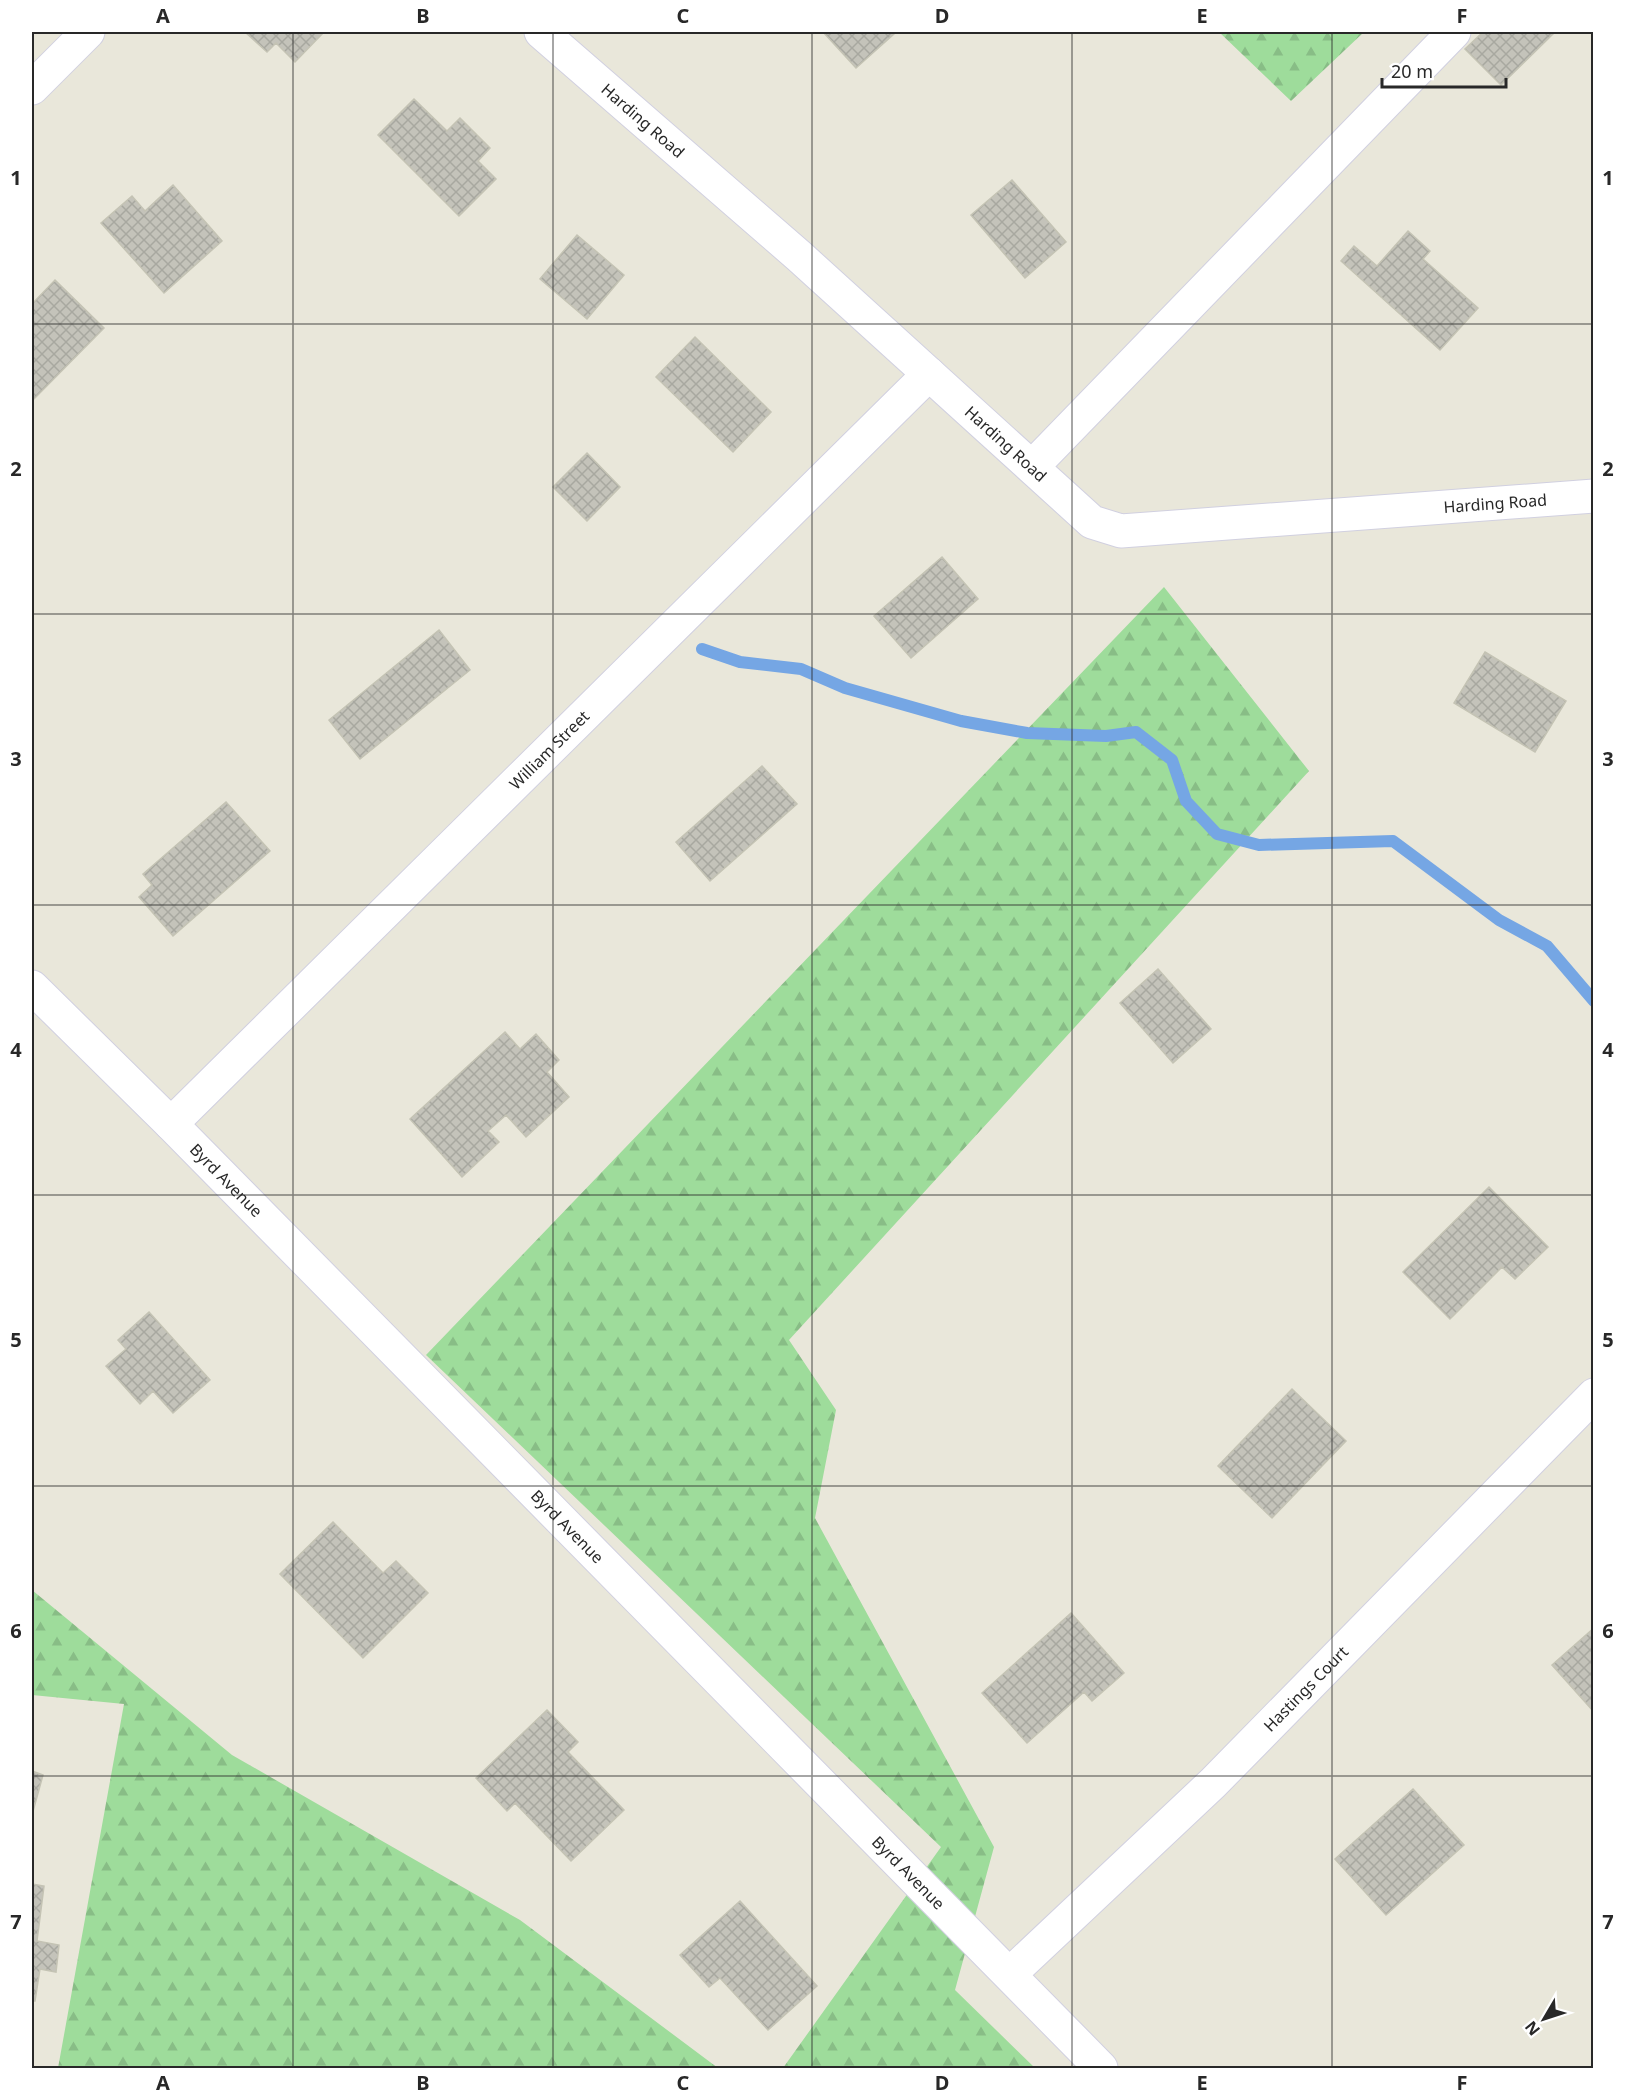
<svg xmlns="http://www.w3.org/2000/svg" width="1625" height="2100" font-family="'Noto Sans',sans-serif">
	<defs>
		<pattern id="forest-firs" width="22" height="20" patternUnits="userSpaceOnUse" patternTransform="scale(1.5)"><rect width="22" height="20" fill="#9edc9b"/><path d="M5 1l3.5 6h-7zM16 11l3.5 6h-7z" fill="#88bd86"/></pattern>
		<pattern id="building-cross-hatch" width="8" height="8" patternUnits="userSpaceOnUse" patternTransform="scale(1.5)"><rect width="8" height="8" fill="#c4c3ba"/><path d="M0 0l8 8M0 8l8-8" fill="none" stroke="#a8a8a0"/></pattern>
	</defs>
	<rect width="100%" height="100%" fill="#e9e7da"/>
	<path fill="url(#forest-firs)" d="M1219,32H1364L1291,101Z
		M1164,587L1309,771L789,1340L836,1410L815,1518L994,1847L955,1990L1035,2068H783L941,1847L426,1355Z
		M32,1590L232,1755L520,1920L718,2068H58L124,1704L32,1695Z"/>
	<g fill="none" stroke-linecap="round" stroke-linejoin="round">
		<path stroke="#75a6e4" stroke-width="12" d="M702,649L740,662L801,669L845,688L961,721L1027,733L1106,736L1136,732L1172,760L1186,801L1217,834L1259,845L1393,841L1499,920L1547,946L1594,1001"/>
	</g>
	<path fill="url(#building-cross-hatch)" stroke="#c4c3b4" stroke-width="1.5" d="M245,32H324L295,62L276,43L267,52Z
		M823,32H892L894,34L856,68Z
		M1483,32H1555L1501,85L1465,49Z
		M414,99L447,131L460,118L490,148L478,161L496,179L459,216L378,135Z
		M1012,180L1066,242L1025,278L971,215Z
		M173,185L222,241L164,293L101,223L132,196L145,211Z
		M1408,231L1430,251L1423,259L1478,308L1440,350L1341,261L1354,246L1377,266Z
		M577,235L624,275L587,319L540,279Z
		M55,280L104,328L32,401V304Z
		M695,337L771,412L733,452L656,377Z
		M587,453L620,487L587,521L553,487Z
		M942,557L978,599L911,658L874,616Z
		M439,630L470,670L360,759L329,720Z
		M1485,652L1566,701L1535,752L1454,703Z
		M762,766L797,804L710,881L676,842Z
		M226,802L270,851L173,936L139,897L152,885L143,874Z
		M1158,969L1211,1029L1173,1063L1120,1003Z
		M505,1032L520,1049L536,1034L559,1060L547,1072L569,1097L526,1137L506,1115L488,1131L499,1142L462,1177L410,1119Z
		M1489,1187L1548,1247L1515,1279L1502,1267L1450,1319L1403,1272Z
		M149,1312L210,1380L173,1413L153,1391L140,1404L106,1366L126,1349L118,1340Z
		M1292,1389L1346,1441L1272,1518L1218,1466Z
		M333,1522L383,1573L396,1561L428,1593L363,1658L280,1574Z
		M1071,1613L1124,1673L1092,1701L1084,1692L1027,1743L982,1693Z
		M1594,1628V1712L1552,1665Z
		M547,1710L578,1742L568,1752L624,1810L571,1861L515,1803L507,1811L476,1778Z
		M32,1771L43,1775L32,1815Z
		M1413,1789L1464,1845L1386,1915L1335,1859Z
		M32,1884L44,1886L37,1941L59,1945L56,1972L40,1969L35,2001H32Z
		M740,1901L817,1986L768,2030L720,1978L709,1987L680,1955Z"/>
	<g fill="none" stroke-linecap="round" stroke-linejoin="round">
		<defs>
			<g id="minor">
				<path id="s1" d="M541,32L799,256L1092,522L1121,531L1594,496"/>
				<path d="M32,88L88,32"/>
				<path d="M1032,467L1454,32"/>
				<path id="s2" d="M32,987L171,1124L1101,2068"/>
				<path id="s3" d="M171,1124L929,374"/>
				<path id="s4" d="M1010,1974L1213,1783L1594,1395"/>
			</g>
		</defs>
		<use href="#minor" stroke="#d1d0e0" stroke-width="35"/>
		<use href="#minor" stroke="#fff" stroke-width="33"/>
	</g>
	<path fill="none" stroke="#282828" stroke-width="1.5" stroke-opacity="0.55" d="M293,32V2068M553,32V2068M812,32V2068M1072,32V2068M1332,32V2068M32,324H1594M32,614H1594M32,905H1594M32,1195H1594M32,1486H1594M32,1776H1594"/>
	<g text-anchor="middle" stroke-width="6" stroke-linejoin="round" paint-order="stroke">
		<g font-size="16" fill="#282828" stroke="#fff">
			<text dy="6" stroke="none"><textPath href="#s1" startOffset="135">Harding Road</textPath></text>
			<text dy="6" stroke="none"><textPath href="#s1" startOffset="621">Harding Road</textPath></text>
			<text dy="6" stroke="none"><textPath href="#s1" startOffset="1143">Harding Road</textPath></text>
			<text dy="6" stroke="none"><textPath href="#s3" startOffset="532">William Street</textPath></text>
			<text dy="6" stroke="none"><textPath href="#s2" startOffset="274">Byrd Avenue</textPath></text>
			<text dy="6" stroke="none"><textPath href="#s2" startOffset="760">Byrd Avenue</textPath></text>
			<text dy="6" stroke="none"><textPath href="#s4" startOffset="411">Hastings Court</textPath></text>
			<text dy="6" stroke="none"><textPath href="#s2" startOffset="1246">Byrd Avenue</textPath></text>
		</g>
	</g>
	<rect width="1625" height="2100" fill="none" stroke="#ffffff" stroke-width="66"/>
	<g transform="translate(1544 2019) rotate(231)" stroke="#ffffff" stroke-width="4.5" paint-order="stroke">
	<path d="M0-4.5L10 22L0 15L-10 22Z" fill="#282828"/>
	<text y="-9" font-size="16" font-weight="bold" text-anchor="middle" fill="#282828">N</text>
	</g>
	<path d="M1382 78v9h124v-9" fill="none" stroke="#282828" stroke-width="3"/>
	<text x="1391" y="78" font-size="18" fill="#282828" stroke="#ffffff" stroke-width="4.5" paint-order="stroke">20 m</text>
	<rect x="33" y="33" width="1559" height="2034" fill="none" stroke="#282828" stroke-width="2"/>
	<g font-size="20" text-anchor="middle" font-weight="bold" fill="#282828">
		<text x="163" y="23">A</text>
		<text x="423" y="23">B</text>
		<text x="683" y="23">C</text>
		<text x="942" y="23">D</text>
		<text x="1202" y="23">E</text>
		<text x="1462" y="23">F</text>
		<text x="16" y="185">1</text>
		<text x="1608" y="185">1</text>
		<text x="16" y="476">2</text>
		<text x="1608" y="476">2</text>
		<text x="16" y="766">3</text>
		<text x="1608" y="766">3</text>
		<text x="16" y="1057">4</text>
		<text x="1608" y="1057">4</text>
		<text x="16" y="1347">5</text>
		<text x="1608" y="1347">5</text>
		<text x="16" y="1638">6</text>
		<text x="1608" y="1638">6</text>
		<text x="16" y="1929">7</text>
		<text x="1608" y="1929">7</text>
		<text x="163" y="2090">A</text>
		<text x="423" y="2090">B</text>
		<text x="683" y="2090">C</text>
		<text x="942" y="2090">D</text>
		<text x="1202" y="2090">E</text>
		<text x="1462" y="2090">F</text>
	</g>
</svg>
